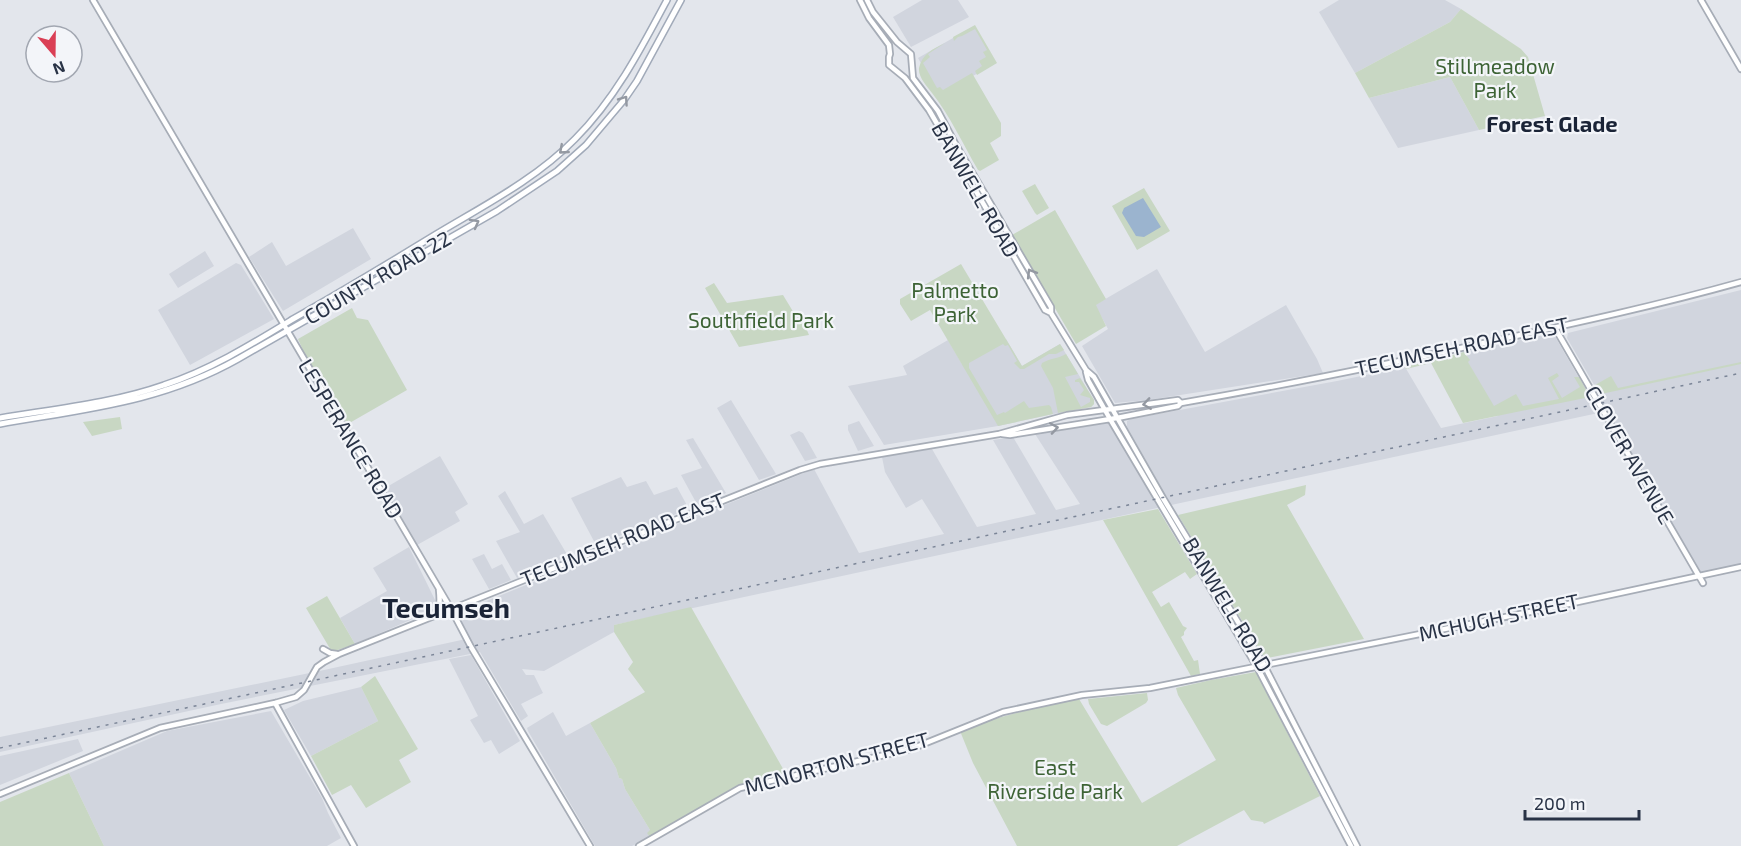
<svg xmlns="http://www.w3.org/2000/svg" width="1741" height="846" font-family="'Exo 2',sans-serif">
	<rect width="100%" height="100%" fill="#e3e6ec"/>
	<path fill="#d1d5de" d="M922,0H958L969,17L911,47L893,17Z
		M1339,0H1445L1461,9L1450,22L1355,73L1319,12Z
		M974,26L996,63L939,95L918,58Z
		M1450,77L1479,130L1398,148L1369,98Z
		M353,228L371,259L283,311L249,257L272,242L286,266Z
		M205,251L214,266L178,288L169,274Z
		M236,263L241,265L274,319L190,365L158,310Z
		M1157,269L1205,352L1286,305L1317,359L1323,373L1148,400L1115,403L1082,346L1108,329L1095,305Z
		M1741,290V567L1699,576L1603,412L614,625V632L544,671L522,669L526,675H534L543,693L521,704L528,716L521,721L480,652L221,704L0,752V737L324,670L466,639L455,616L474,606L814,469L859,553L944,534L922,499L906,508L885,472L882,457L932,449L977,527L1036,514L993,440L1013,437L1056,510L1080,504L1035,434L1110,423L1149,490L1161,487L1127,427V421L1131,419L1337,381L1405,367L1441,428L1498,416L1462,352L1553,333L1590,397L1600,395L1567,338L1568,333Z
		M1006,339L1022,366L1060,344L1094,400V404L1091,407L1053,414L998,426L884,445L848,386L907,375L903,366L948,340L962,364Z
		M731,400L776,474L759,480L717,408Z
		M859,421L874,446L858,451L848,430V425Z
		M799,431L803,433L817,458L805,461L790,435Z
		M693,438L726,493L698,506L681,475L702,468L686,440Z
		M440,456L468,504L455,512L460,521L417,545L385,488Z
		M621,477L627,487L646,481L654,495L677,487L689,509L596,545L571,498Z
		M505,491L524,524L543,514L568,556L517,578L496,541L520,532L498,496Z
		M409,547L436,602L431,611L355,644L340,618L387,591L373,568Z
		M484,554L492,569L502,564L511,580L489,589L472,559Z
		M471,655L520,741L499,754L491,740L484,743L470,720L478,716L449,659Z
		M361,687L378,721L311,756L284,710L303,701Z
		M271,711L322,798L328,813L341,838L327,846H104L69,773L167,731Z
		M553,712L566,736L590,723L616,768L619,778L622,779L625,789L650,830V837L632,846H595L528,731L527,728Z
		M78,739L83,751L0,785V756Z"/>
	<path fill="#c8d7c3" d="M1461,9L1521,49L1528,57L1545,116L1479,130L1450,77L1369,98L1355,73L1450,22Z
		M975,25L997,63L977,75L975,71L982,66L979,61L986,57L983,52L987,50L975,29L962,36L958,37L954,41L953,37Z
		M945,43L928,54L930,57L923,63L937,88L940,87L943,90L972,73L1001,123V136L990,143L999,160L980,171L978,170C963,144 950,116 932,93C927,86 918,77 919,68C922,54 933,49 945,43Z
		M1035,184L1049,208L1037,215L1035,213L1022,191Z
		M1144,188L1170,231L1137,250L1112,206Z
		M1055,210L1106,299L1096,305L1106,326L1076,344L1012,235Z
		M961,264L1022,366L1060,344L1064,350L1056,354H1049L1024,369H1020L1014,363L1017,361L1008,345L1005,346L1003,344L969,363V368L997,415L1004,412L1005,413L1024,401L1029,408L1049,405L1051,407L1053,414L998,426L930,310L911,321L900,304V299Z
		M714,283L727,303L783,295L797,318L801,316L809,335L739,347L705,288Z
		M352,308L357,318L368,320L407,390L346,425L307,359L298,339Z
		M1464,352L1470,360L1468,362L1494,406L1516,394L1523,406L1559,399L1548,378L1557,373L1559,376L1552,381L1562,398L1580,387L1574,377H1579L1590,397L1463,423L1431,363L1406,369L1405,367Z
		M1066,354L1078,374L1065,377L1081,407L1090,402V398L1080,395L1084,390L1079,382H1075V380L1080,378L1094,400V404L1091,407L1058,413L1053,388L1041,366L1042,363C1050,358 1058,359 1066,354Z
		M1741,362V364L1601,394L1595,385L1611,376L1618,388Z
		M120,417L122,429L92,436L83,422Z
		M1306,485L1305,495L1287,505L1364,639L1267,658L1264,657L1178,515Z
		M1158,509L1197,574L1190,579L1185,572L1152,592L1161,607L1169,602L1183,626L1187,628L1184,632V635L1181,637L1194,661L1198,660L1200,674L1191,676L1103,520Z
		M327,596L355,644L332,652L306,608Z
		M691,607L786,774L757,779L733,788L650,837L647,833L650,830L625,789L622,779L619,778L616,768L590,723L645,692L628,669L633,662L614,632V625Z
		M1256,672L1320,796L1264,824L1263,822L1251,820L1244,810L1177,846H1017L973,763L960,731C999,716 1038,707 1079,699L1142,803L1216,760L1178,695L1176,688L1211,680Z
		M375,676L418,749L399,760L411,782L366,808L351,785L332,795L311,756L378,721L361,687Z
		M1147,693L1148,700L1146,703L1107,726L1101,724L1089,704L1088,699Z
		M69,773L104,846H0V802Z"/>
	<path fill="#9bb4cf" d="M1143,198L1161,227L1144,237L1136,236L1122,213L1124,208Z"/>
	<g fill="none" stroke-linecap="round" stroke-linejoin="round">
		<defs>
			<path id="secondary" d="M93,0L451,609L471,647L590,846
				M860,0L869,18L889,45L890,54L889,57V65L905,78L929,110L1045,310L1051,313L1086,370L1094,377L1163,498L1264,665L1357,846
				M867,0L873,12L897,42L911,54L913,78L938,111L956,145L1051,307V313
				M1701,0L1741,69
				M1555,328L1703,583
				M1086,372L1088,380L1110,419L1257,667L1351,846
				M1002,434L1010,435L1117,418L1178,406L1181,403C1286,385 1389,364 1493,341C1576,323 1659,305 1741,282
				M432,615C441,609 440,600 439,590
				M323,649L330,653L337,654
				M275,703L354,846
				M0,794L160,728L275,703L296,697L304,690L317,667L324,662L339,654L800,470L820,464L999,434L1067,415L1178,400L1181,403
				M639,846L740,788L911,749L1003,712L1082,695L1150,688L1545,609L1741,567"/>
			<path id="primary" d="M0,418C54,409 113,403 164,385C210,370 252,344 293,319C339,293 384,266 430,238C479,208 534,181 575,139C615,99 641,49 667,0
				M0,424C85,409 162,402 238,359L497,211L557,171L586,145L624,100L637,81L681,0"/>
		</defs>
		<use href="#secondary" stroke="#a7adb7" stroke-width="8"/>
		<use href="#primary" stroke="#a1aab9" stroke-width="8"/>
		<use href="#secondary" stroke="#fff" stroke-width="4.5"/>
		<use href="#primary" stroke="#fff" stroke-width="5"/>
		<path stroke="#7b8597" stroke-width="1.5" stroke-dasharray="3 6" stroke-linecap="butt" d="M0,748L1741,373"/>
	</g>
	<defs><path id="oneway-chevron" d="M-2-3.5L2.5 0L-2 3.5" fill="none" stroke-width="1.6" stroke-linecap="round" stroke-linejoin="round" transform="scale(1.5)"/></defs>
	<g stroke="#9499a2">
		<use href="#oneway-chevron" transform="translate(624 100) rotate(-55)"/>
		<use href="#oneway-chevron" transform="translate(563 150) rotate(139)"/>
		<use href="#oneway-chevron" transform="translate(475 223) rotate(-29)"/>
		<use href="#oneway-chevron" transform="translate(1031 273) rotate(-121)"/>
		<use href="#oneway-chevron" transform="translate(1147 404) rotate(172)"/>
		<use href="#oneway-chevron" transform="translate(1054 428) rotate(-9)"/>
	</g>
	<g text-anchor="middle" stroke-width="4.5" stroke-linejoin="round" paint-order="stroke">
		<g font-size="21" fill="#3d6335" stroke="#f3f5f9">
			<text x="1495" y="74">Stillmeadow<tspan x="1495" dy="24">Park</tspan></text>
			<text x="955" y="298">Palmetto<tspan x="955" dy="24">Park</tspan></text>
			<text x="761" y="328">Southfield Park</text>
			<text x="1055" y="775">East<tspan x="1055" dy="24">Riverside Park</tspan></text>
		</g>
		<g font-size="21" fill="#293346" stroke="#f3f5f9">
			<text transform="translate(975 190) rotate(60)" y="7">BANWELL ROAD</text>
			<text transform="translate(378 278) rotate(-30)" y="7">COUNTY ROAD 22</text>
			<text transform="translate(1462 347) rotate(-12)" y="7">TECUMSEH ROAD EAST</text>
			<text transform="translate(350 439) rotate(59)" y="7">LESPERANCE ROAD</text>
			<text transform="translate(1629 455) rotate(60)" y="7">CLOVER AVENUE</text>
			<text transform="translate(623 540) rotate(-22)" y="7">TECUMSEH ROAD EAST</text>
			<text transform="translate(1227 605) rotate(59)" y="7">BANWELL ROAD</text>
			<text transform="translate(1499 618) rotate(-12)" y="7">MCHUGH STREET</text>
			<text transform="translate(837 764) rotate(-15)" y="7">MCNORTON STREET</text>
		</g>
		<g font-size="22" font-weight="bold" fill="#1b2437" stroke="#f3f5f9">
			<text x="1552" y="132">Forest Glade</text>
		</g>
		<g font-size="27" font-weight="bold" fill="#1b2437" stroke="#f3f5f9">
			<text x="446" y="618">Tecumseh</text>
		</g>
	</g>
	<g transform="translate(54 54) rotate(160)"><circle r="28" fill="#f3f5f9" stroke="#a2a7b1" stroke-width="1.5"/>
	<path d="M0-4.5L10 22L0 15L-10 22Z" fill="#da3f55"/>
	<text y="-9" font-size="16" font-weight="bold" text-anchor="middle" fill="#293346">N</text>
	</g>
	<path d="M1525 810v9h114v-9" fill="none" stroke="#293346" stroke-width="3"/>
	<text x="1534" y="810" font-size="18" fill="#293346" stroke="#f3f5f9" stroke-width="4.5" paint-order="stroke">200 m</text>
</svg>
